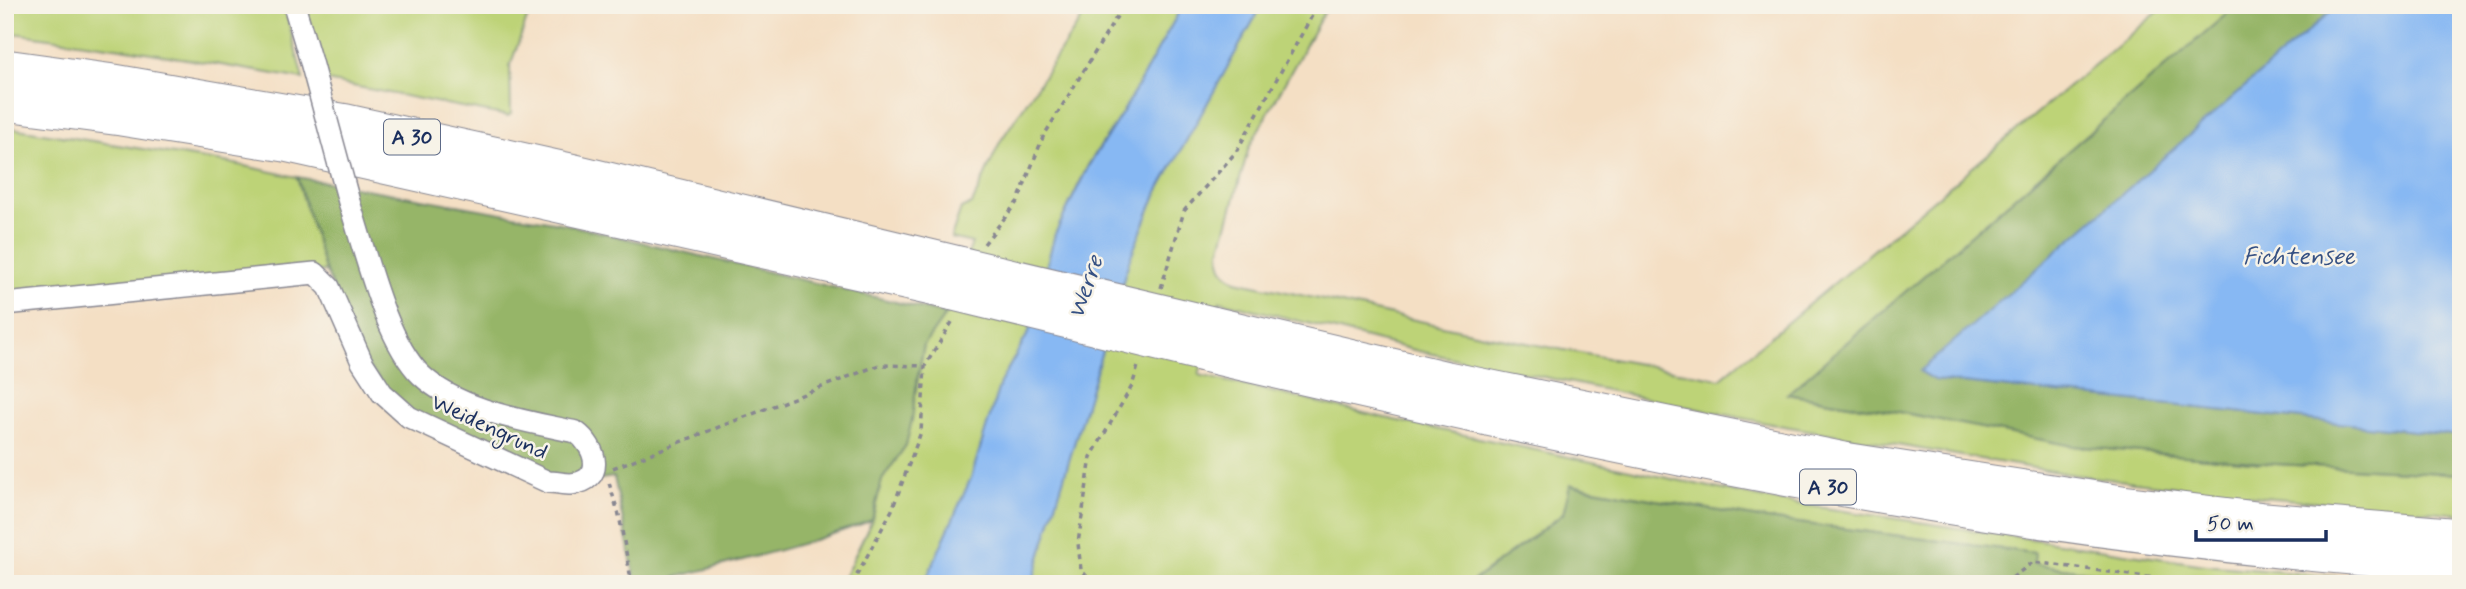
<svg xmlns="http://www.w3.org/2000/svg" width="2466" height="589" font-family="Mynerve,sans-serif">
	<rect width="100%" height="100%" fill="#f7f3e8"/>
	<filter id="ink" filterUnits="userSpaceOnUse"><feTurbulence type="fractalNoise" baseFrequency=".0143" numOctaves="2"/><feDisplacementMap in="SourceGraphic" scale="14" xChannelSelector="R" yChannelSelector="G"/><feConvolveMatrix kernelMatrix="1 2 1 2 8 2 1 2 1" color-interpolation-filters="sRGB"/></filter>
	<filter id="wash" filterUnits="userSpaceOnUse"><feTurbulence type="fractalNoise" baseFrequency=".00686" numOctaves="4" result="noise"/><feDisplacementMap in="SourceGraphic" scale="28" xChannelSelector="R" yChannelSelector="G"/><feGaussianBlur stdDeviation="1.57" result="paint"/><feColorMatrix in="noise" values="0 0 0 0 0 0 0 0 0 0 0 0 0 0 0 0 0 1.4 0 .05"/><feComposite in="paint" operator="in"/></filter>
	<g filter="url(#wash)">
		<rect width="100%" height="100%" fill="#f4dfc4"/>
		<path fill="#bdd377" stroke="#6c816a" stroke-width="2" d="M5,5H284L303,79L122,48L5,32Z
			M305,5H532L510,66L511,114L508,116L326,81Z
			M1091,5H1183L1124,110L1088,165L1055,234L1029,332L1000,383L971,478L924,584H841L872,520L882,480L906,445L924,345L946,314L972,243L951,238L961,209L972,204L1000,142Z
			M1262,5H1328L1249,147L1220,251C1219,266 1223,273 1236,281L1484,335L1720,379L2166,5H2237L1787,394L1899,412L2073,446L2275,464L2461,474V514L2262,497L2075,475L1766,423L1418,351L1220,301L1199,375L1394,420L1771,500L2205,565L2419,584H2178L2034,564V553L1759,518L1571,485L1563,514L1469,584H1032L1130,258L1155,197Z
			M5,127L230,163L297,177L326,271L5,300Z"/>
		<path fill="#96b568" stroke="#587263" stroke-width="2" d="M2237,5H2338L1921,372L1935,380L2461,436V474L2275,464L2073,446L1899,412L1787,394Z
			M297,177L565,224L946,314L924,345L917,380L912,420L906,445L882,480L872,520C800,548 724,564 649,584H636L614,477L593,480L549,476L410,416L365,363L324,267Z
			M1570,485L1759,518L2035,553L2034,564L2178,584H1469L1563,514Z"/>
		<path fill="#87b8f3" stroke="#5174a8" stroke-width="2" d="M1183,5H1262L1155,197L1130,258L1032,584H924L971,478L1000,383L1029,332L1055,234L1089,165L1124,110Z
			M2338,5H2461V436L1935,380L1920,371Z"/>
	</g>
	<g filter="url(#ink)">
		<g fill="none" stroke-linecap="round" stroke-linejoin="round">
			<defs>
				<path id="street" d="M294,5L311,62
					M5,304L315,273L329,287L362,362L382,393L409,417L548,482C555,482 564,484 571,484C606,481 597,447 576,432C526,421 459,411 421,375C385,340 365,250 349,202"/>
				<path id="highway" d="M5,68L114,83L347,123L575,173L963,266
					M5,102L121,117L285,143L954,292
					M1212,325L1447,380L1844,461L2122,504L2265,521L2461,537
					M1204,353C1619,450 2035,538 2461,564"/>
			</defs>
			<use href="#street" stroke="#888791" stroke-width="24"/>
			<use href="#highway" stroke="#888791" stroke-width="39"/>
			<path stroke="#888791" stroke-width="3.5" stroke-dasharray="5 5" stroke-linecap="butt" d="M984,244L1018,201L1043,137L1124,5
				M1161,288L1184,211L1236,152L1318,5
				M613,468L879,365L925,366
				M609,483L619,515L632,584
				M852,584L892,510L921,432L925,366L954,319
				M1094,584L1081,570L1078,543L1091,457L1132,386L1139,363
				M1185,584L1229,581L1240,584
				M2004,584L2033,562L2199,584"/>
			<use href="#street" stroke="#fff" stroke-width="21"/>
			<use href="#highway" stroke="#fff" stroke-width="37"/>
			<defs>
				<path id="street-bridge" d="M311,62L349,202"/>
				<path id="highway-bridge" d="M963,266L1212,325
					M954,292L1204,353"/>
			</defs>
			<use href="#street-bridge" stroke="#888791" stroke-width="24" stroke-linecap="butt"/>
			<use href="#highway-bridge" stroke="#888791" stroke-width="39" stroke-linecap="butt"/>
			<use href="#street-bridge" stroke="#fff" stroke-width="21"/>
			<use href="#highway-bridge" stroke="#fff" stroke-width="37"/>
		</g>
	</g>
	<g text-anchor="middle" stroke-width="5" stroke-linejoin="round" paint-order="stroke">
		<g fill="#f7f3e8" stroke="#5d6a87" stroke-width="2">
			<rect x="384" y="119.5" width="56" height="35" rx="5"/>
			<rect x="1800" y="469.5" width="56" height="35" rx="5"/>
		</g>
		<g font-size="21" font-weight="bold" fill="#1b2f5e">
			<text x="412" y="144">A 30</text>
			<text x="1828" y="494">A 30</text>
		</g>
		<g font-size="23" fill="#1b2f5e" stroke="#f7f3e8">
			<text transform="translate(490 426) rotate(25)" y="8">Weidengrund</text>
		</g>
		<g font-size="24" font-style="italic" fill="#365183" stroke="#f7f3e8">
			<text x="2299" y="264">Fichtensee</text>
			<text transform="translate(1085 287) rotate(-71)" y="8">Werre</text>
		</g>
	</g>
	<rect width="2466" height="589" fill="none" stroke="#f7f3e8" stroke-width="28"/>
	<path d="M2196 530v10h130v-10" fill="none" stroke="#1b2f5e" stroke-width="3.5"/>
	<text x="2207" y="530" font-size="21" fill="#1b2f5e" stroke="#f7f3e8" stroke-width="5" paint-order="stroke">50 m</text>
</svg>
